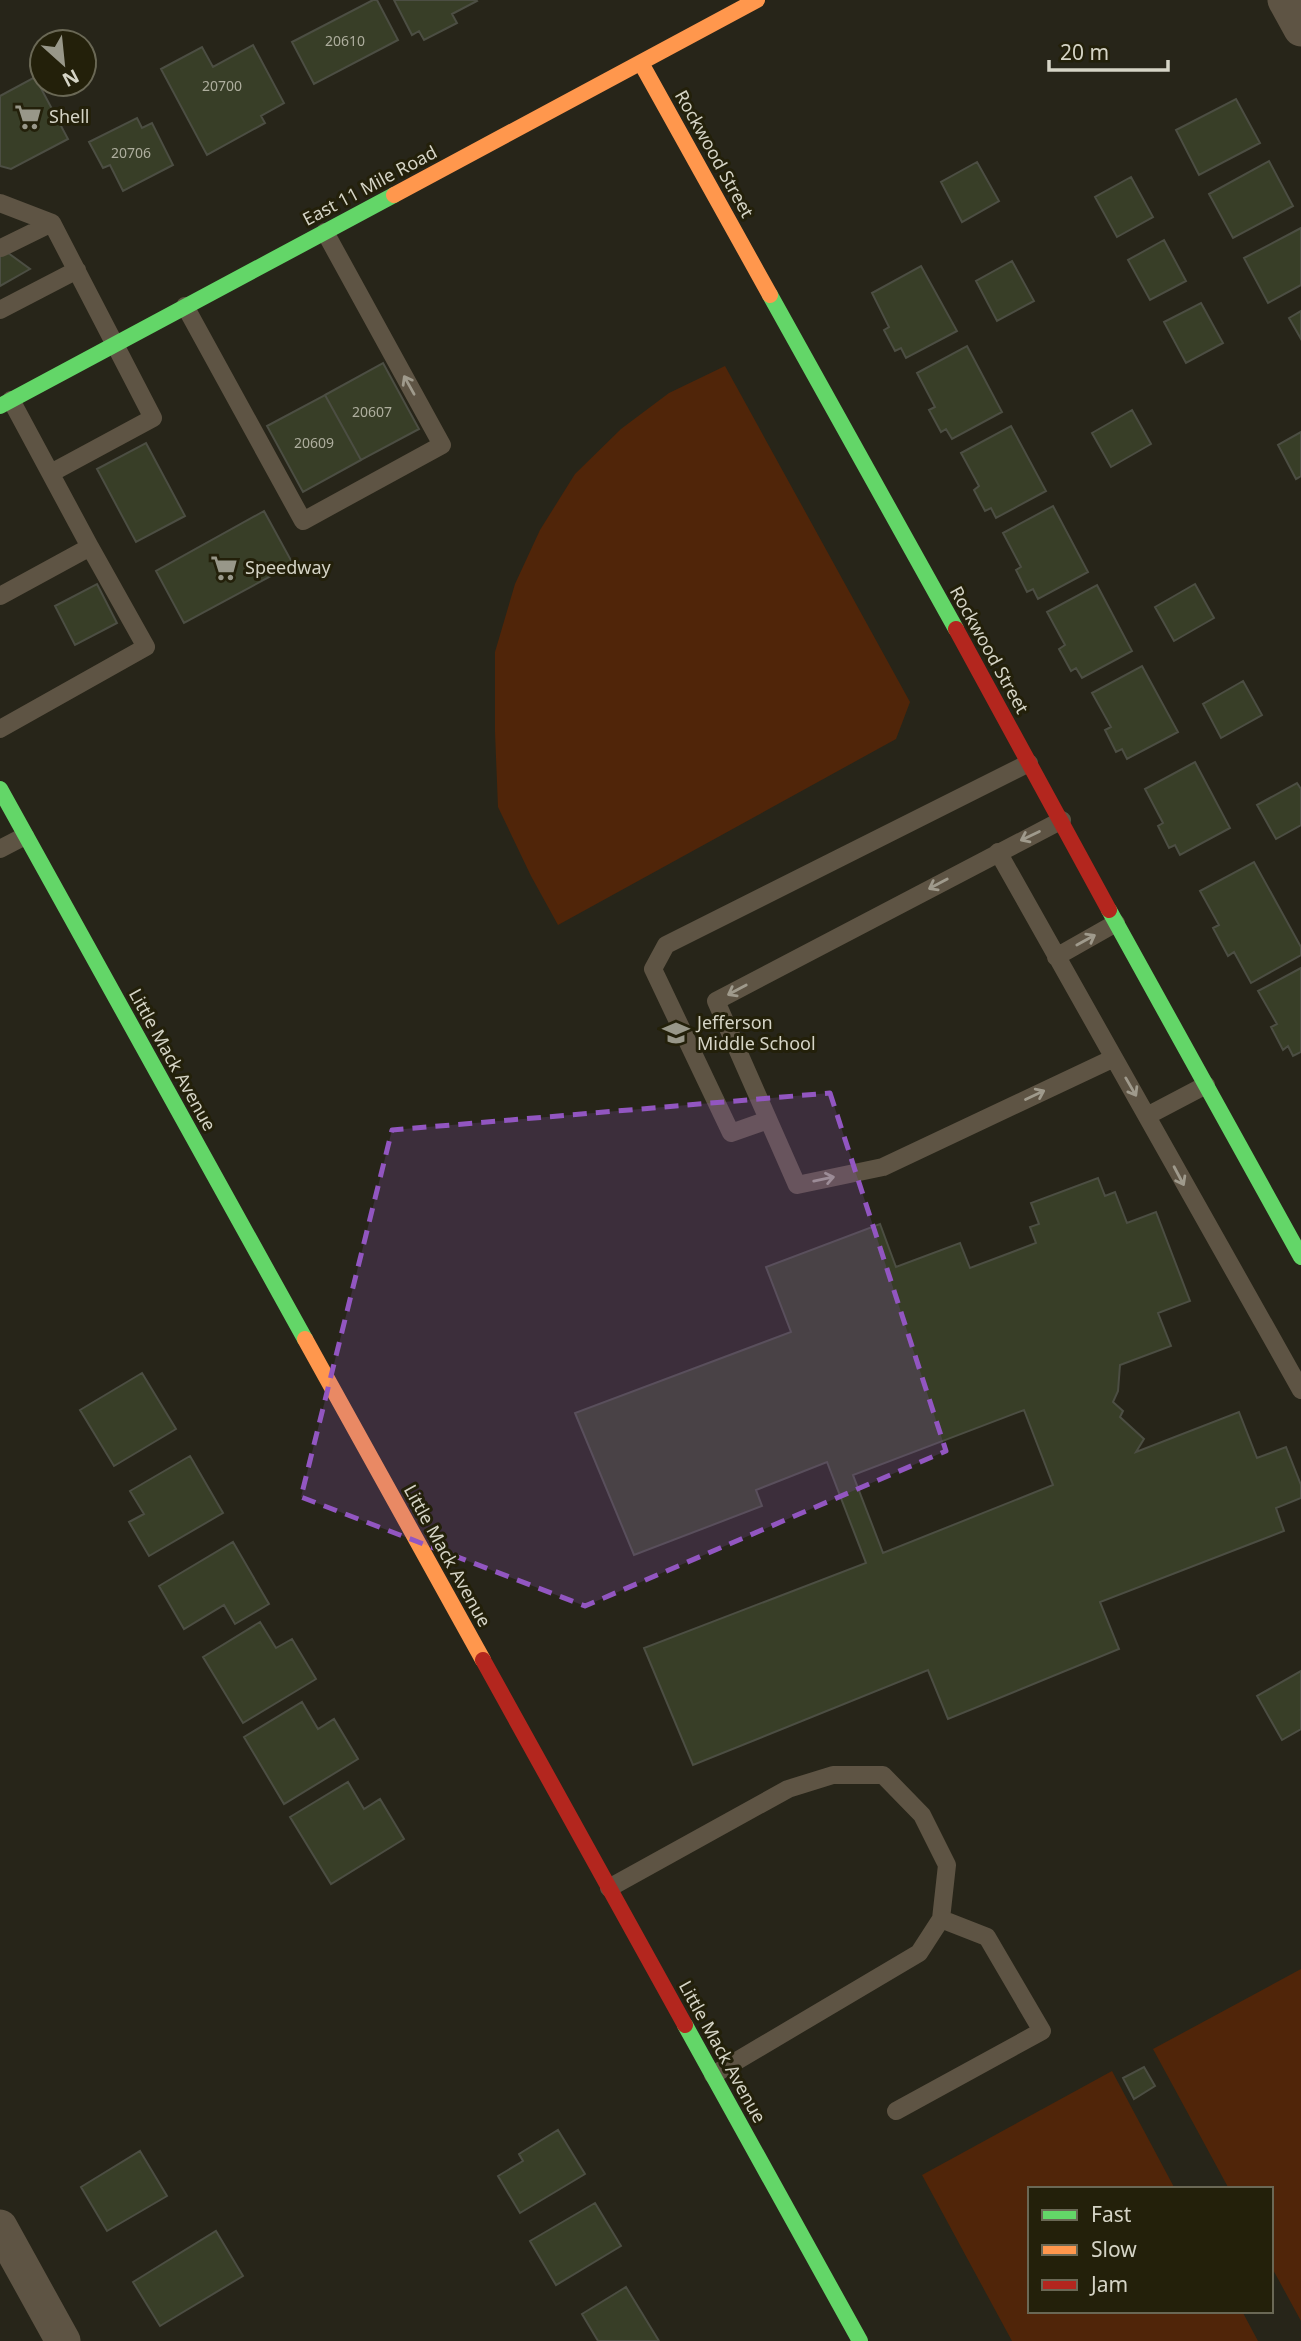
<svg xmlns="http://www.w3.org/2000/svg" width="1301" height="2341" font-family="'Noto Sans',sans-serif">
	<rect width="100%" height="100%" fill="#272519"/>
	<path fill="#502509" d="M725,366L910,702L896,739L558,925L531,876L498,807L495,732V652L515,584L540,530L575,474L621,429L669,393Z
		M1301,1969V2321L1271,2266V2189H1229L1153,2049Z
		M1112,2071L1175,2189H1030V2311H1242L1258,2341H1012L922,2175Z"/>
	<path fill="#383e27" stroke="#4c4e43" stroke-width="2" fill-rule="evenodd" d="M373,0H377L398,40L314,84L292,42Z
		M394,0H476L477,1L452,14L457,23L424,40L419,31L412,35Z
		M253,45L284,103L261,116L265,123L207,155L161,69L202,47L213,67Z
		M35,77L68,139L11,169L0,166V96Z
		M1236,99L1260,143L1199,175L1176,130Z
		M137,118L142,128L152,123L173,165L123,191L110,165L103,168L89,142Z
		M1269,161L1293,206L1233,238L1209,194Z
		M977,162L999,201L962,222L941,182Z
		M1131,177L1153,217L1117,237L1095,197Z
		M1301,228V285L1268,303L1244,258Z
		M1164,240L1186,281L1150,300L1128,260Z
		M0,247L30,269L0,286Z
		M1012,261L1034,301L997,321L976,281Z
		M921,266L957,331L906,358L901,348L895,351L884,330L889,327L872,293Z
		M1201,303L1223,343L1186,363L1164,322Z
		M1301,311V339L1289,318Z
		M967,346L1002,412L952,439L946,429L941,432L929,410L935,407L917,373Z
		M383,363L419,429L361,460L325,395Z
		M325,395L361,460L303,492L267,426Z
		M1132,410L1151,444L1111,467L1092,433Z
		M1011,426L1046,491L996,518L991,508L985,511L974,490L979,486L961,453Z
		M1301,432V476L1296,479L1278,445Z
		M146,443L185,516L136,542L97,469Z
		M1053,506L1088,572L1038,599L1033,589L1027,592L1016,570L1021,567L1003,533Z
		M264,511L293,564L184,623L156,571Z
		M97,584L117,623L75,645L55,606Z
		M1195,584L1214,618L1174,641L1155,607Z
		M1097,585L1132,651L1082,678L1076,668L1071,671L1059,649L1065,645L1047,612Z
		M1142,666L1178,732L1127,759L1122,749L1116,752L1105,730L1111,727L1092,693Z
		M1243,681L1262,715L1221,738L1203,704Z
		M1195,762L1230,828L1180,855L1175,845L1169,848L1158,826L1163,823L1145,789Z
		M1297,783L1301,789V825L1276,839L1257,805Z
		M1254,862L1301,947V955L1251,983L1234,952L1228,956L1213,928L1219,925L1200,891Z
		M1301,968V1052L1293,1056L1288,1046L1283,1050L1271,1027L1277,1024L1258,991Z
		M1098,1178L1105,1196L1115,1192L1127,1223L1156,1212L1190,1301L1158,1313L1171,1346L1120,1365L1118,1391L1113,1402L1123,1411L1120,1417L1144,1439L1136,1452L1239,1412L1257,1458L1286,1447L1301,1485V1498L1276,1508L1284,1531L1100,1602L1119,1649L948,1719L928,1670L693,1765L644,1648L866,1563L827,1462L756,1490L762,1506L634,1555L575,1413L791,1332L766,1267L880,1224L896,1267L960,1243L970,1268L1036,1243L1030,1227L1039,1224L1031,1203ZM1024,1410L1053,1485L883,1553L853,1475Z
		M142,1373L176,1429L114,1466L80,1410Z
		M190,1456L223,1513L149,1556L129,1522L144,1514L130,1491Z
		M233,1542L269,1604L235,1624L224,1605L184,1629L159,1586Z
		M260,1622L276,1648L292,1639L316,1679L243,1723L203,1657Z
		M1301,1671V1729L1282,1740L1257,1696Z
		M302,1702L318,1729L334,1719L358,1759L284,1804L244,1737Z
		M348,1782L364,1809L380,1799L404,1839L331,1884L290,1817Z
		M1144,2067L1155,2086L1134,2099L1123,2078Z
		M558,2130L585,2174L520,2213L498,2176L523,2161L519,2154Z
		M140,2151L167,2196L107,2231L81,2187Z
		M595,2203L621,2246L556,2285L530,2241Z
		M216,2231L243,2276L160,2326L133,2282Z
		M626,2287L659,2341H598L582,2314Z"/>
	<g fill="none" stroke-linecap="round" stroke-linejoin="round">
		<path stroke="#5e5444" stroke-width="18" d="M0,203L52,223L153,418L51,473
			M1,248L52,223
			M185,306L303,521L442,445L325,232
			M0,310L77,270
			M11,400L90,547
			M0,596L90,547L146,647L0,729
			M1062,820L716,1001L797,1185L883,1167L1114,1058
			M0,849L25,836
			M998,852L1301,1390
			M1056,957L1116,923
			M1147,1116L1206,1085
			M768,1120L731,1133L653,969L666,945L1029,763
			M609,1888L788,1789L833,1775H883L922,1815L947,1865L941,1919L919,1953L713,2075
			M896,2111L1042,2031L987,1937L941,1919"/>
		<path stroke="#5e5444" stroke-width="35" d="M1285,0L1301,29
			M0,2227L63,2341"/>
		<path stroke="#63d668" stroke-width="16" d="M770,295L956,629
			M0,406L394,195
			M0,789L305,1339
			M1109,910L1301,1257
			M685,2025L860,2341"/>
		<path stroke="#ff974d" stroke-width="16" d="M641,63L770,295
			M394,195L757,0
			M305,1339L483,1660"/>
		<path stroke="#b3261e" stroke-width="16" d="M956,629L1109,910
			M483,1660L685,2025"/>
	</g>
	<defs><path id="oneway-shaft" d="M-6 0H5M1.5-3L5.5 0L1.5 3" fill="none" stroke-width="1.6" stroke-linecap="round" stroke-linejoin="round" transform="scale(1.75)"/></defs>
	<g stroke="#9f9a8c">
		<use href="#oneway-shaft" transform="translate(409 385) rotate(-119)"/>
		<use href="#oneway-shaft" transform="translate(1030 836) rotate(154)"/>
		<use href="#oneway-shaft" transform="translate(938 884) rotate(152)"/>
		<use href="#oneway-shaft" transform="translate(1086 940) rotate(-29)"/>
		<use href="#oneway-shaft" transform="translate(737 990) rotate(152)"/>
		<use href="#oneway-shaft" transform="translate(1131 1087) rotate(60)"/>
		<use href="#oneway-shaft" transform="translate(1035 1095) rotate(-25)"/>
		<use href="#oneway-shaft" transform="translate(1179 1176) rotate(62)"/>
		<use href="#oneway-shaft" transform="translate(824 1179) rotate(-12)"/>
	</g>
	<path fill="#9256c1" fill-opacity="0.2" stroke="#9256c1" stroke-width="5" stroke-dasharray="14 9" stroke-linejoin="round" d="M830,1093L946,1451L585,1606L301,1497L392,1130Z"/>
	<defs>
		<symbol id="supermarket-bare" viewBox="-9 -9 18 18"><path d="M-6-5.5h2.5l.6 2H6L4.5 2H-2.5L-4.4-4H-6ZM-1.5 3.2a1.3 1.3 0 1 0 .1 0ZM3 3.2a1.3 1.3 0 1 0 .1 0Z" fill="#989789" stroke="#23200a" stroke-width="2.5" paint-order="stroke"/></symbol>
		<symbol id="school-bare" viewBox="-9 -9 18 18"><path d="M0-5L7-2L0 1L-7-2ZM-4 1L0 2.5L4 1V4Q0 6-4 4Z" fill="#989789" stroke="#23200a" stroke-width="2.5" paint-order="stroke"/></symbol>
	</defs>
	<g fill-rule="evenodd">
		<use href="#supermarket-bare" x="9" y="98" width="38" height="38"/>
		<use href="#supermarket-bare" x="205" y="549" width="38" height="38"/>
		<use href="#school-bare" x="657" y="1014" width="38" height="38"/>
	</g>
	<g text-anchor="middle" stroke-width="6" stroke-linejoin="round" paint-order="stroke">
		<g font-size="14" fill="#aeae9e">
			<text x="345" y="46">20610</text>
			<text x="222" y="91">20700</text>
			<text x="131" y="158">20706</text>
			<text x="372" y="417">20607</text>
			<text x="314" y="448">20609</text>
		</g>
		<g font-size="18" fill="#d5d4c6" stroke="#23200a" text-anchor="start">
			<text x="49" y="123">Shell</text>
			<text x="245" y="574">Speedway</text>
			<text x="697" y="1029">Jefferson<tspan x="697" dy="21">Middle School</tspan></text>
		</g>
		<g font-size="18" fill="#d5d4c6" stroke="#23200a">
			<text transform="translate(714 154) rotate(61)" y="6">Rockwood Street</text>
			<text transform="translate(370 186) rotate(-28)" y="6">East 11 Mile Road</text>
			<text transform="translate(989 650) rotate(61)" y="6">Rockwood Street</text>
			<text transform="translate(172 1060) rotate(61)" y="6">Little Mack Avenue</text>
			<text transform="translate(447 1556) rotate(61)" y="6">Little Mack Avenue</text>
			<text transform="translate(722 2052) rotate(61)" y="6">Little Mack Avenue</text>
		</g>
	</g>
	<rect x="1028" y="2187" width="245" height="126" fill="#23200a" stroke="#6a6855" stroke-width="2"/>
	<rect x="1042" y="2210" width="35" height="10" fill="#63d668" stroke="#6a6855" stroke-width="2"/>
	<text x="1091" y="2222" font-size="21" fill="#d5d4c6">Fast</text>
	<rect x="1042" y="2245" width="35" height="10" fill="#ff974d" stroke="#6a6855" stroke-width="2"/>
	<text x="1091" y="2257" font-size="21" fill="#d5d4c6">Slow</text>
	<rect x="1042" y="2280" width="35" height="10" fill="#b3261e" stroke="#6a6855" stroke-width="2"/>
	<text x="1091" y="2292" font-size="21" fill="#d5d4c6">Jam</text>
	<g transform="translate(63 63) rotate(153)"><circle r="33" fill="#23200a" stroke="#6a6855" stroke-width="2"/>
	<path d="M0-5L12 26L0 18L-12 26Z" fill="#989789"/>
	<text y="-10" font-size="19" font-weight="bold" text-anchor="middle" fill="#d5d4c6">N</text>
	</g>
	<path d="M1049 60v10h119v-10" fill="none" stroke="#d5d4c6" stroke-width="3.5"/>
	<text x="1060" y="60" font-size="21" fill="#d5d4c6" stroke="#23200a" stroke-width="5" paint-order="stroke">20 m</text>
</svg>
